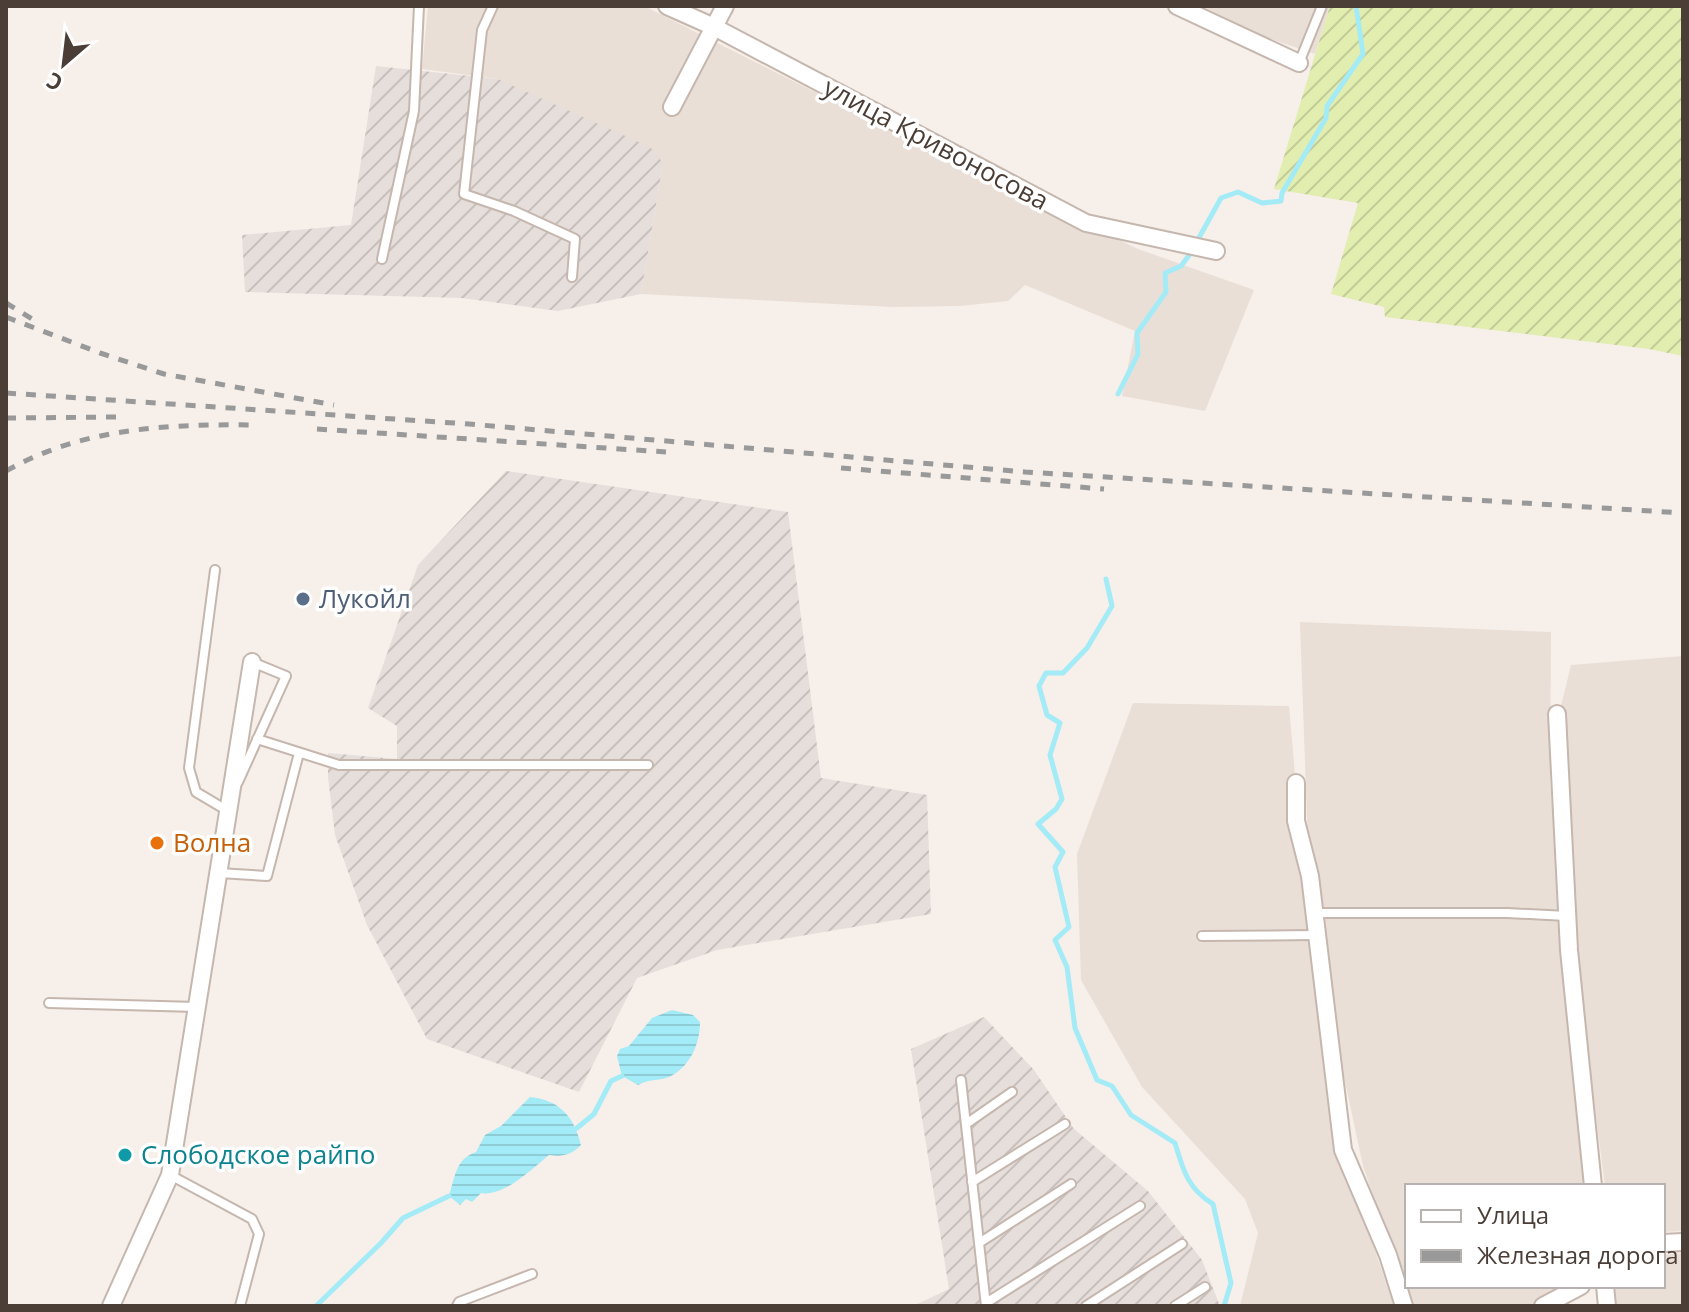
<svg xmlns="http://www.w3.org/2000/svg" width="1689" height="1312" font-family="'Open Sans',sans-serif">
	<defs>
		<pattern id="industrial-furrows" width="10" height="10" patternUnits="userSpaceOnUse" patternTransform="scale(2)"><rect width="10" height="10" fill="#e6dedb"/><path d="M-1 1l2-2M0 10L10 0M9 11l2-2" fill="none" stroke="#c7c0bd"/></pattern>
		<pattern id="garden-furrows" width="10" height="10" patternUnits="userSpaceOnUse" patternTransform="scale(2)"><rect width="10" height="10" fill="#e2edb0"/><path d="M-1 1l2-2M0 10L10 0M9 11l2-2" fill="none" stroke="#c3cc98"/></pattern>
		<pattern id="water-rules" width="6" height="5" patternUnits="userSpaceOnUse" patternTransform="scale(2)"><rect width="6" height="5" fill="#a3ebf6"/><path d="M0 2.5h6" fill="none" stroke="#8ecbd4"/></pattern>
	</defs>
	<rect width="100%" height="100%" fill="#f6efea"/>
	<path fill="#eadfd7" d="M428,6H644L956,163L1138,249L1254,290L1205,411L1122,396L1135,331L1025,285L1008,301L960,306L893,307L641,294L663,163L498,79L422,69Z
		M1202,6H1330L1315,54L1268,38Z
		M1300,622L1551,632L1550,783L1584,1186H1407V1286H1569L1532,1306H1410L1363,1166L1333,1025L1308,847Z
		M1683,656V1231L1663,1232V1186H1605L1584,1023L1560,710L1571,665Z
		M1133,703L1289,706L1304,877L1330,1120L1394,1306H1240L1258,1233L1245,1199L1142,1087L1081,980L1077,854Z
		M1683,1253V1306H1615L1613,1286H1663V1255Z"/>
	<path fill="url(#industrial-furrows)" d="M376,66L498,79L650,147L663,163L641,294L558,311L462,298L245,292L242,235L351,225Z
		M506,471L788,512L821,778L927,795L931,914L717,950L637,978L579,1092L427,1039L367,925L335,835L328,777V753L397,759V726L368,708L418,565Z
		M984,1017L1034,1070L1074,1129L1148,1191L1202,1260L1220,1306H913L949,1289L911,1049Z"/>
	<path fill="url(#garden-furrows)" d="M1330,6H1683V356L1649,349L1385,317L1384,307L1331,294L1358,203L1274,189Z"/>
	<path fill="url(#water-rules)" d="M672,1010L693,1015L700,1022C700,1044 690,1067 669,1077C659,1081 652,1078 638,1085L622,1076L617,1056L620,1049L629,1046L652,1018Z
		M530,1097C559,1100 574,1116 581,1145C571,1155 563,1157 549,1155C533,1168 504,1197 481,1193L472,1202L466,1199L460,1205L449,1196C455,1178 455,1159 476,1152L485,1135L501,1126Z"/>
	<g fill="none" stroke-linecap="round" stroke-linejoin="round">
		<path stroke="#a3ebf6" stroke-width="5" d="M1118,394L1138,354L1137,333L1166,292L1165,273L1181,266L1190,254L1221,198L1238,192L1262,203L1281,201L1282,193L1326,118L1327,106L1363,54L1356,6
			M1106,579L1112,606L1087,648L1063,673H1046L1039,686L1047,715L1060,723L1050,755L1062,799L1056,809L1038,824L1063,852L1055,867L1069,927L1055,940L1067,967L1075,1028L1097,1080L1112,1086L1131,1115L1175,1143C1183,1170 1188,1189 1213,1204L1231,1283L1224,1306
			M577,1128L594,1114L611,1081L622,1076
			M316,1306L381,1243L403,1218L449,1196"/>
		<defs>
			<path id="service" d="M493,6L482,30L464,194L514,211L575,239L572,277
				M1299,63L1322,6
				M382,259L414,111L419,6
				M215,570L189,768L196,792L228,811
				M257,739L339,765H648
				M238,782L286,676L252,662
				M219,873L267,876L299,753
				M1315,913H1507L1567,916
				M1202,936L1317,935
				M49,1003L197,1007
				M961,1080L986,1306
				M966,1124L1012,1092
				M170,1175L252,1219L259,1234L240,1306
				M972,1182L1065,1124
				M979,1243L1071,1184
				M986,1303L1140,1206
				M457,1306L459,1302L532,1274
				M1086,1306L1182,1244
				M1175,1306L1205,1287"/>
			<path id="minor" d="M667,6L714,27L1086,223L1216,251
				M1177,6L1299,63
				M672,107L725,6
				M1557,714L1569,950L1593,1186
				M1296,783V821L1310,876L1343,1150L1388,1255L1404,1306
				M1663,1243L1683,1242
				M1605,1286L1607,1306
				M111,1306L170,1175L252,662
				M1543,1306L1581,1286"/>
		</defs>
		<use href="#service" stroke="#c5b7ae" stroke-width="12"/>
		<use href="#minor" stroke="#c5b7ae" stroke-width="20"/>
		<use href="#service" stroke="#fff" stroke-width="8"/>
		<use href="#minor" stroke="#fff" stroke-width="16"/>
		<path stroke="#999" stroke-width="5" stroke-dasharray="10 10" stroke-linecap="butt" d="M6,303L32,319
			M6,317L100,353L164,374L334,405
			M6,393L469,424L1025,472L1683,513
			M6,418L118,417
			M317,429L666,452
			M841,468L1104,489
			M6,471C84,427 169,424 256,425"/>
	</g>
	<circle fill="#5c6f8a" stroke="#fff" stroke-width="3" cx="303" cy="599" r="8"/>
	<circle fill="#e8710a" stroke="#fff" stroke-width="3" cx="157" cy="843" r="8"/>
	<circle fill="#0f9aa8" stroke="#fff" stroke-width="3" cx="125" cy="1155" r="8"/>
	<g text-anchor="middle" stroke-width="7" stroke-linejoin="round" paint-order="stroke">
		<g font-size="26" fill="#4b3e37" stroke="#fff">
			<text transform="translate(936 144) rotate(28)" y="9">улица Кривоносова</text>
		</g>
		<g font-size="26" fill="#4e5e75" stroke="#fff" text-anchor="start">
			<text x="319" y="608">Лукойл</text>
		</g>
		<g font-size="26" fill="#c56008" stroke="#fff" text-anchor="start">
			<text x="173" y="852">Волна</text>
		</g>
		<g font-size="26" fill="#0d838f" stroke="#fff" text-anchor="start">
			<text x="141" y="1164">Слободское райпо</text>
		</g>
	</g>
	<rect width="1689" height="1312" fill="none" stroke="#4b3e37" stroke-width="16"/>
	<rect x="1405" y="1184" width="260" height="104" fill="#ffffff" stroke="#b7b2af" stroke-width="2"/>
	<rect x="1421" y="1210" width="40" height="12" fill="#ffffff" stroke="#b7b2af" stroke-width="2"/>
	<text x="1477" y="1224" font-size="24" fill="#4b3e37">Улица</text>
	<rect x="1421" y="1250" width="40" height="12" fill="#999999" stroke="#b7b2af" stroke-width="2"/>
	<text x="1477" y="1264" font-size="24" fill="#4b3e37">Железная дорога</text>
	<g transform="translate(64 64) rotate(208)" stroke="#ffffff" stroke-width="6" paint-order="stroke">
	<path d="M0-6L14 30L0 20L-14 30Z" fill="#4b3e37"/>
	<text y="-12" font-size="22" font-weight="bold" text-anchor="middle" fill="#4b3e37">С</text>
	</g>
</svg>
